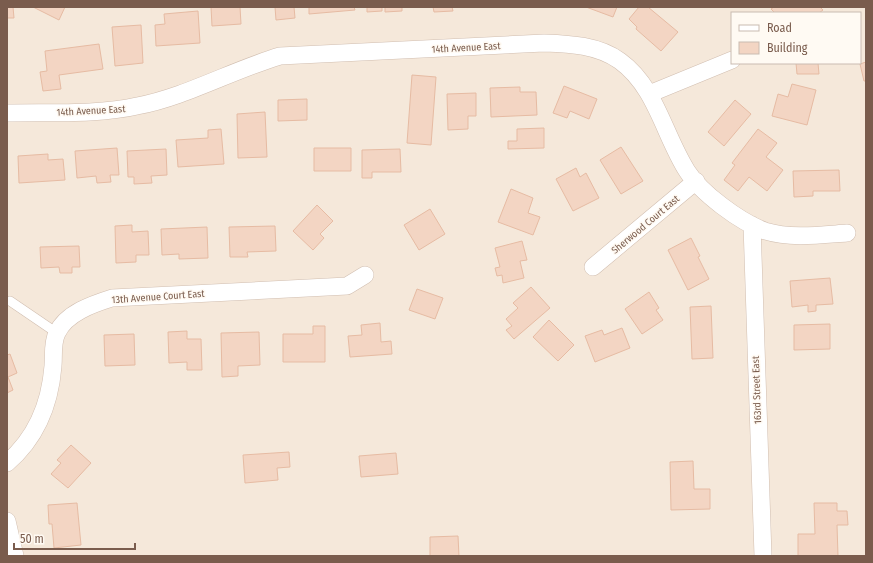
<svg xmlns="http://www.w3.org/2000/svg" width="873" height="563" font-family="'Fira Sans Condensed',sans-serif">
	<rect width="100%" height="100%" fill="#fdf6ec"/>
	<path fill="#f5e8da" fill-rule="evenodd" d="M7,7H866V556H7ZM732,13H860V63H732Z"/>
	<path fill="#f3d5c3" stroke="#e6bba3" d="M7,7H13L14,18H7Z
		M33,7H65L59,20Z
		M211,7H240L241,24L212,26Z
		M275,7H294L295,18L276,20Z
		M309,7H354L355,10L309,14Z
		M367,7H382V11L367,12Z
		M385,7H402V11L385,12Z
		M433,7H452L453,11L434,12Z
		M586,7H617L613,17Z
		M639,7H648L678,32L661,51L636,29L637,27L629,19Z
		M774,7H820L823,10L819,13H775L771,9Z
		M198,11L200,43L156,46L155,25L165,24L164,14Z
		M141,25L143,63L115,66L112,27Z
		M99,44L103,69L59,75L61,89L43,91L40,72L47,71L45,51Z
		M866,62V81H864L860,64Z
		M796,63H818L819,74H797Z
		M412,75L436,77L431,145L407,143Z
		M792,84L816,90L807,125L772,116L778,94L788,97Z
		M564,86L597,99L589,119L570,111L567,118L553,113Z
		M520,87V92H536L537,115L491,117L490,88Z
		M476,93V116H468V129L448,130L447,94Z
		M307,99V120L278,121V100Z
		M735,100L751,114L724,146L708,132Z
		M265,112L267,157L238,158L237,114Z
		M544,128V148L508,149V141H517V129Z
		M221,129L224,164L178,167L176,140L208,138V130Z
		M758,129L777,143L766,157L783,170L767,191L749,177L738,191L724,180L735,165L732,163Z
		M621,147L643,181L621,194L600,160Z
		M117,148L119,175H110L111,182L97,183L96,176L77,178L75,151Z
		M314,148H351V171H314Z
		M166,149L167,175L151,176L152,183L134,184V177H128L127,151Z
		M400,149L401,172H372V178H362V150Z
		M48,154V160L63,159L65,180L19,183L18,156Z
		M576,168L580,177L586,173L599,198L573,211L556,179Z
		M839,170L840,191H813V196L794,197L793,171Z
		M511,189L533,198L528,213L540,217L533,235L498,222Z
		M317,205L333,221L320,234L324,238L313,250L293,231Z
		M430,209L445,234L419,250L404,225Z
		M132,225V232L148,231L149,255H136V262L116,263L115,226Z
		M275,226L276,251L247,252L248,257H230L229,227Z
		M207,227L208,258L179,259V254L162,255L161,229Z
		M691,238L700,256L698,257L709,279L688,290L668,250Z
		M522,241L527,260L520,261L524,278L503,283L502,275L497,276L495,268L500,267L495,248Z
		M79,246L80,267H72V273H60L59,267L41,268L40,247Z
		M830,278L833,304L816,305V311L808,312V305L792,307L790,281Z
		M531,287L550,308L514,339L506,330L512,326L506,319L518,308L513,303Z
		M417,289L443,298L435,319L409,310Z
		M649,292L659,308L656,310L663,320L642,334L625,309Z
		M711,306L713,358L692,359L690,307Z
		M549,320L574,345L558,361L533,337Z
		M380,323L381,342L391,341L392,354L350,357L348,336L362,335L361,325Z
		M830,324V349L794,350V325Z
		M313,326H325V362H283V334H313Z
		M622,328L630,348L595,362L585,336L602,330L604,335Z
		M187,331V339H201L202,370H187V362L169,363L168,332Z
		M259,332L260,365L238,366V376L222,377L221,333Z
		M134,334L135,365L105,366L104,335Z
		M10,354L17,373L8,377L13,390L7,393V355Z
		M71,445L91,463L68,488L51,474L61,463L57,460Z
		M289,452L290,467L277,468L278,480L245,483L243,455Z
		M396,453L398,474L361,477L359,456Z
		M693,461L694,489H710V509L671,510L670,462Z
		M77,503L81,545L54,548L52,524H49L48,505Z
		M814,503H837V511H847L848,525H837L838,556H798V534H815Z
		M458,536L459,556H430V537Z"/>
	<g fill="none" stroke-linecap="round" stroke-linejoin="round">
		<defs>
			<path id="service" d="M10,301L57,333"/>
			<path id="minor" d="M649,94L732,60
				M7,113C47,112 99,115 137,106C185,97 233,70 280,56L544,43C570,44 598,45 620,61C656,87 664,135 687,171C701,193 740,222 765,231C791,239 820,235 847,233
				M752,225L763,556
				M593,267L696,181
				M7,463C36,438 50,404 53,366C54,355 52,343 57,333C66,313 93,304 112,298L347,286L365,275
				M7,521L15,556"/>
		</defs>
		<use href="#service" stroke="#d1beb0" stroke-width="10"/>
		<use href="#minor" stroke="#d1beb0" stroke-width="18"/>
		<use href="#service" stroke="#fff" stroke-width="9"/>
		<use href="#minor" stroke="#fff" stroke-width="17"/>
	</g>
	<g text-anchor="middle" stroke-width="3" stroke-linejoin="round" paint-order="stroke">
		<g font-size="10" fill="#7a5c4d" stroke="#fffaf3">
			<text transform="translate(466 47) rotate(-3)" y="4">14th Avenue East</text>
			<text transform="translate(91 110) rotate(-3)" y="4">14th Avenue East</text>
			<text transform="translate(645 224) rotate(-40)" y="4">Sherwood Court East</text>
			<text transform="translate(158 296) rotate(-4)" y="4">13th Avenue Court East</text>
			<text transform="translate(756 390) rotate(-92)" y="4">163rd Street East</text>
		</g>
	</g>
	<rect width="873" height="563" fill="none" stroke="#7a5c4d" stroke-width="16"/>
	<rect x="731" y="12" width="130" height="52" fill="#fffaf3" stroke="#cabbb1"/>
	<rect x="739" y="25" width="20" height="6" fill="#ffffff" stroke="#cabbb1"/>
	<text x="767" y="32" font-size="12" fill="#7a5c4d">Road</text>
	<rect x="739" y="42" width="20" height="12" fill="#f3d5c3" stroke="#cabbb1"/>
	<text x="767" y="52" font-size="12" fill="#7a5c4d">Building</text>
	<path d="M14 543v6h121v-6" fill="none" stroke="#7a5c4d" stroke-width="2"/>
	<text x="20" y="543" font-size="12" fill="#7a5c4d" stroke="#fffaf3" stroke-width="3" paint-order="stroke">50 m</text>
</svg>
